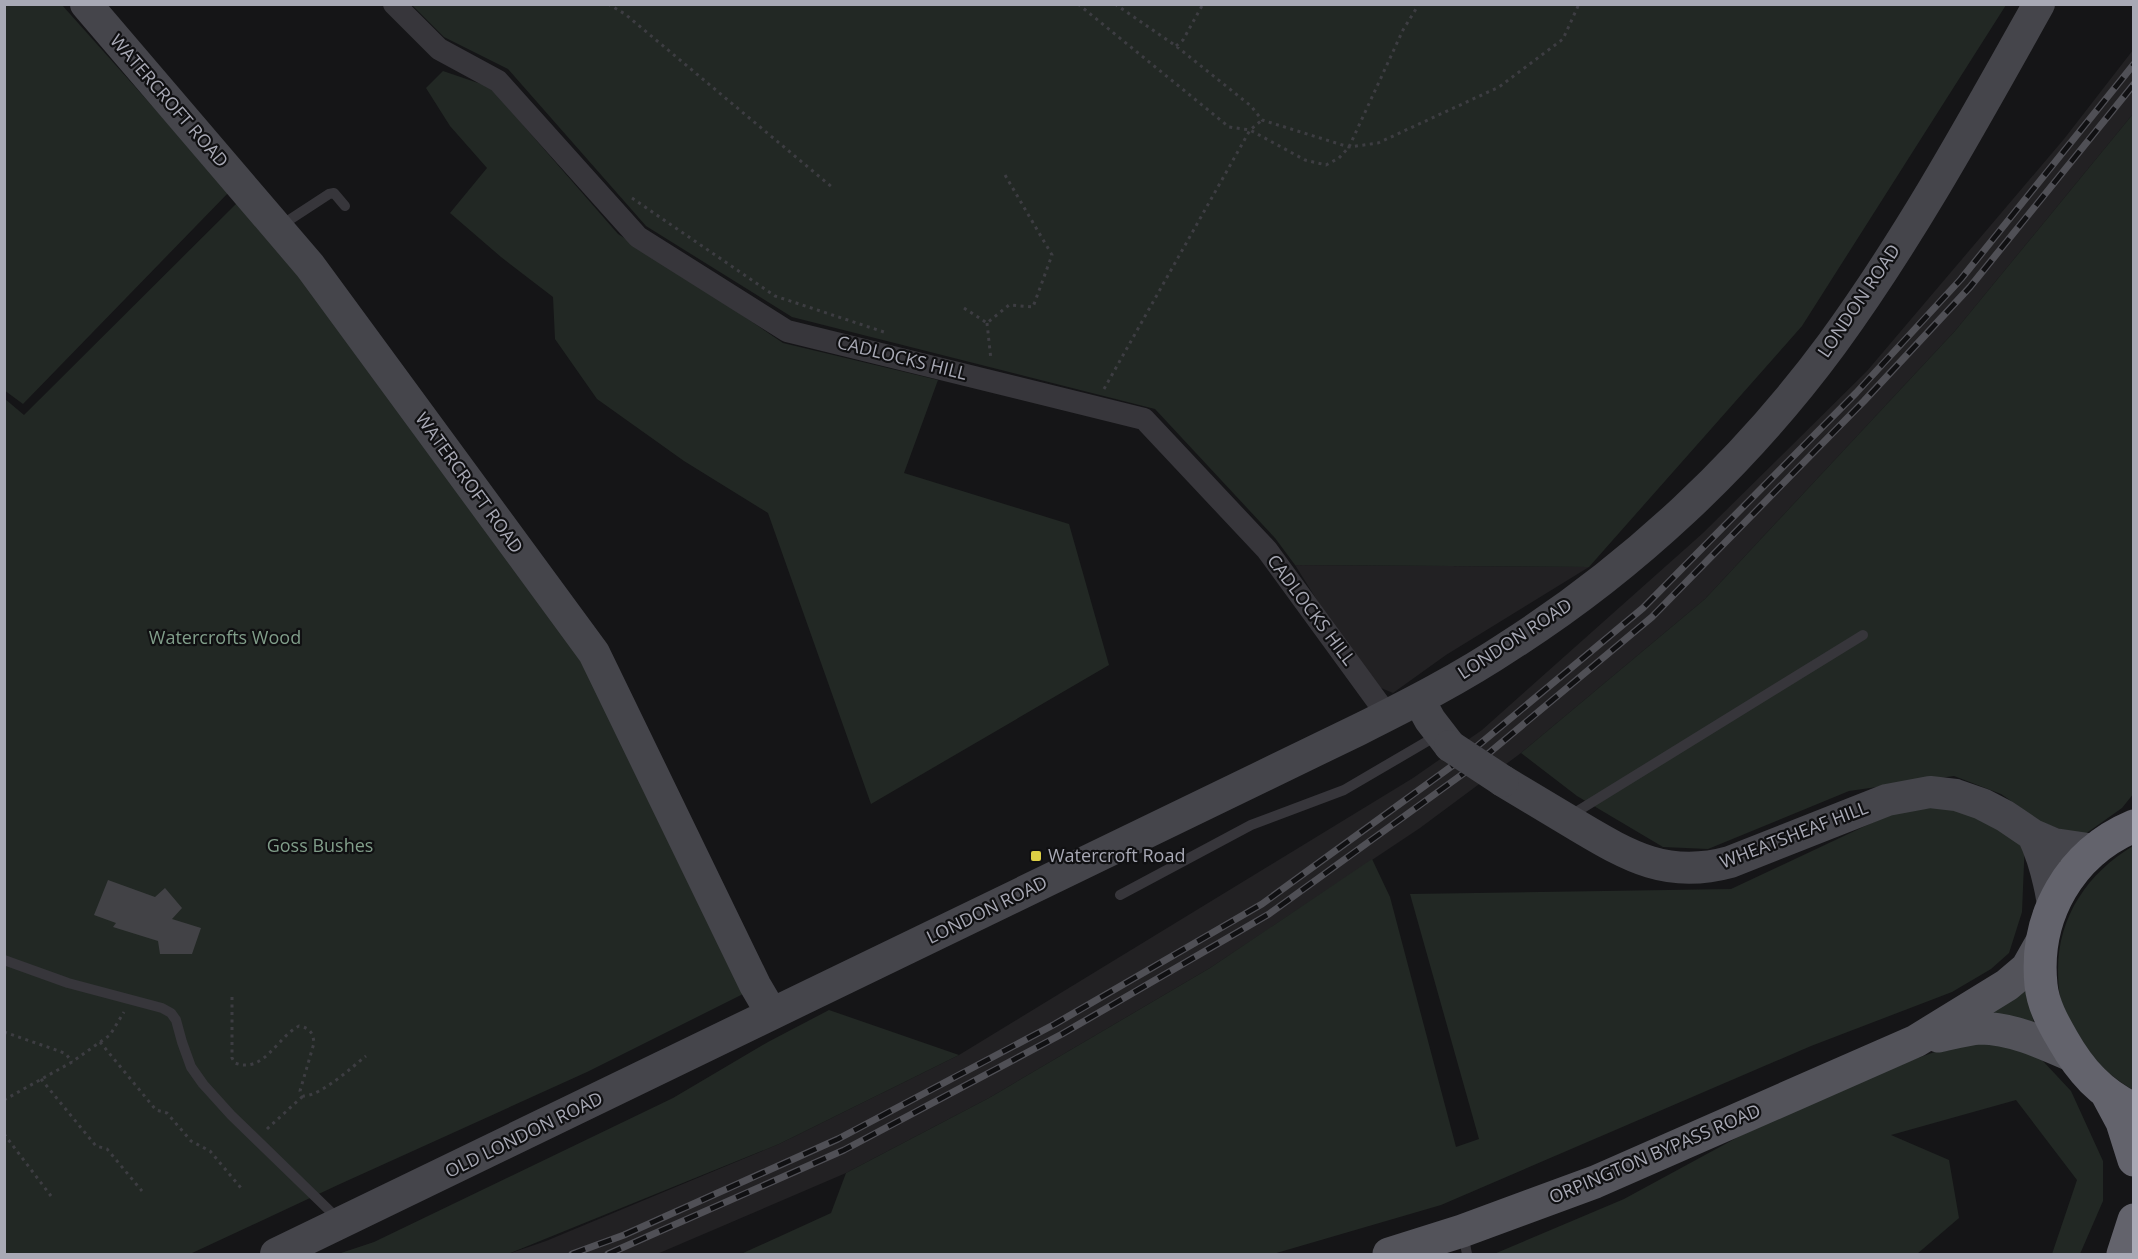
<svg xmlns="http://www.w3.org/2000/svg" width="2138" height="1259" font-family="'Open Sans',sans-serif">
	<rect width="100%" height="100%" fill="#151517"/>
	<path fill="#222123" d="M2133,50V114L1955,331L1705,599L1521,753L1420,828L1210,968L989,1098L846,1173L657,1254H508L546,1241L779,1144L959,1055L1413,778L1482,730L1703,533L1867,371L2064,139Z
		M1295,565L1589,567L1446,655L1393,693L1369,683Z"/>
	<path fill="#222824" d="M4,5H62L229,192L23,404L4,390Z
		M412,5H2006L1802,326L1589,567L1295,565L1275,538L1155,409L792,317L646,226L508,69L444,37Z
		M443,71L490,87L618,234L702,288L783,343L938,380L904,473L1069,524L1109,665L871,804L768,513L684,461L597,399L555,339L553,297L501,257L450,213L487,168L450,126L426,88Z
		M2133,114L2134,793L2122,808L2081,837L2041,822L2001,794L1954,776L1849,791L1708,849L1663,847L1577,796L1521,753L1705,599L1955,331Z
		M242,198L583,661L743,994L587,1072L340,1184L190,1254H5V399L24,415Z
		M1950,806L2025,840L2022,912L2009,953L1991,969L1952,992L1811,1046L1441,1205L1273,1254H741L831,1213L846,1173L989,1098L1210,968L1372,859L1390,897L1456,1147L1479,1139L1410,894L1731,889L1897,811Z
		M2133,846V1090C2107,1074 2094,1061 2079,1035C2074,1027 2068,1019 2065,1011C2059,999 2058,983 2058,970C2058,916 2088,873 2133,846Z
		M2024,985L2034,1023L1981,1012Z
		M829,1010L959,1055L779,1144L508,1254H338L374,1242L673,1098L768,1042Z
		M1971,1039L2016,1043L2042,1060L2071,1091L2103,1161V1201L2080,1254H2052L2077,1180L2016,1100L1891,1135L1949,1160L1959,1218L1917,1254H1494L1624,1199L1786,1111L1887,1069Z"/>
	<path fill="#424246" d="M108,880L155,897L165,888L182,908L172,919L201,928L192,954H160L158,941L113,927L116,923L94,915Z"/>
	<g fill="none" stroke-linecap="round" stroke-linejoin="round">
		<path stroke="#3d3d42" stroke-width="3" stroke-dasharray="3 4.5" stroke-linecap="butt" d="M608,4L625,14L833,188
			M1078,4L1229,127L1250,130L1305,160L1326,165L1339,158L1349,147L1403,30L1419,4
			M1115,4L1176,46L1251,106L1262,120L1349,147L1378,143L1499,87L1563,39L1579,4
			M1176,46L1183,40L1203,4
			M632,198L775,296L887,333
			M964,308L987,323L1009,305L1033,307L1052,255L1005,175
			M987,323L991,360
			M1104,389L1250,130L1262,120
			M232,997V1058L235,1063C264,1074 277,1037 299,1026C310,1028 313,1033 314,1043L300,1091L303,1096C321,1096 352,1067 366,1056
			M4,1032L59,1051L66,1054L72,1062
			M100,1042L156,1110L167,1113L191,1141L210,1151L241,1188
			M41,1079L96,1146L107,1149L142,1191
			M4,1100L72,1062L110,1035L124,1012
			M4,1107V1118
			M267,1129L303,1096
			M4,1134L51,1196"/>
		<path stroke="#37363b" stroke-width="10" d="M280,226L329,194L334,193L345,206
			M1568,817L1863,635
			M1120,895L1251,825L1344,790L1438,735
			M4,960L68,983L162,1008L171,1013L176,1020L182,1042L191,1067L203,1084L231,1115L333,1214L337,1221
			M1463,1234L1467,1254"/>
		<path stroke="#37363b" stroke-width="22" d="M394,4L439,49L498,81L638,237L787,331L1144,419L1267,550L1388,716"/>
		<path stroke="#45454b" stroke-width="32" d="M86,4L310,266L594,653L755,985L772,1014
			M1419,700L1430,720L1450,746
			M1503,781C1528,796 1553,811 1578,826C1630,857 1668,879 1730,862L1887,800L1930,792L1956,795L1982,804L2005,816L2033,835L2054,844L2095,850
			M2033,835C2044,858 2049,879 2053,904
			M276,1254L1358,730C1410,704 1461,678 1509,646C1633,567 1745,462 1832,344C1910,237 1974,120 2039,4"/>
		<path stroke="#53535a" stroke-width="33" d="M1938,1036C1952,1033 1966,1029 1980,1028C2011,1028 2044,1043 2071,1055
			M1389,1254L1462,1231L1595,1182L1916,1041L2007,985L2027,968L2040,945"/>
		<path stroke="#63636c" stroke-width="33" d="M2134,826C2070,853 2034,916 2041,985C2043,1005 2053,1023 2063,1040C2080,1070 2101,1094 2134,1109
			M2107,1094L2122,1122L2134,1160
			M2123,1254L2134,1220"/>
		<defs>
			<path id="rail" d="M572,1254L624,1235L838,1139L1055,1024L1262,904L1463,758L1643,608L1856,393L1961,279L2134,64
				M608,1254L844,1150L1062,1034L1269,914L1471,768L1652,617L1864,401L1970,287L2134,84"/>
		</defs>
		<use href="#rail" stroke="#505056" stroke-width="7"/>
		<use href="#rail" stroke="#101012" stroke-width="4.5" stroke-dasharray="14" stroke-linecap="butt"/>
		<path stroke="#45454b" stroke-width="32" d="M1450,746L1503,781"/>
	</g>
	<rect fill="#ded045" stroke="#101012" stroke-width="2" x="1030" y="850" width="12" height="12" rx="3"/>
	<g text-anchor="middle" stroke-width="4.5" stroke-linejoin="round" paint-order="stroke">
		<g font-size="18" fill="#a8a9b5" stroke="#101012">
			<text transform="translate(169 101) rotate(49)" y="6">WATERCROFT ROAD</text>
			<text transform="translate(1859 301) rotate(-56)" y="6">LONDON ROAD</text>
			<text transform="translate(902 358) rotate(14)" y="6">CADLOCKS HILL</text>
			<text transform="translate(469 483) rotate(54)" y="6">WATERCROFT ROAD</text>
			<text transform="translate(1311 610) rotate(53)" y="6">CADLOCKS HILL</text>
			<text transform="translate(1515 639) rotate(-33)" y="6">LONDON ROAD</text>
			<text transform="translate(1794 835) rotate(-21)" y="6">WHEATSHEAF HILL</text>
			<text transform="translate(987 910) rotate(-26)" y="6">LONDON ROAD</text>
			<text transform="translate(524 1135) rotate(-26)" y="6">OLD LONDON ROAD</text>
			<text transform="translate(1655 1154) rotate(-23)" y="6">ORPINGTON BYPASS ROAD</text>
		</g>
		<g font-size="18" fill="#819e8a" stroke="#101012">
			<text x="225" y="644">Watercrofts Wood</text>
			<text x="320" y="852">Goss Bushes</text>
		</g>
		<g font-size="18" fill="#a8a9b5" stroke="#101012" text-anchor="start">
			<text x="1048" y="862">Watercroft Road</text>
		</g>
	</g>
	<rect width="2138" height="1259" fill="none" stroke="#a8a9b5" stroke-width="12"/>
</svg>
